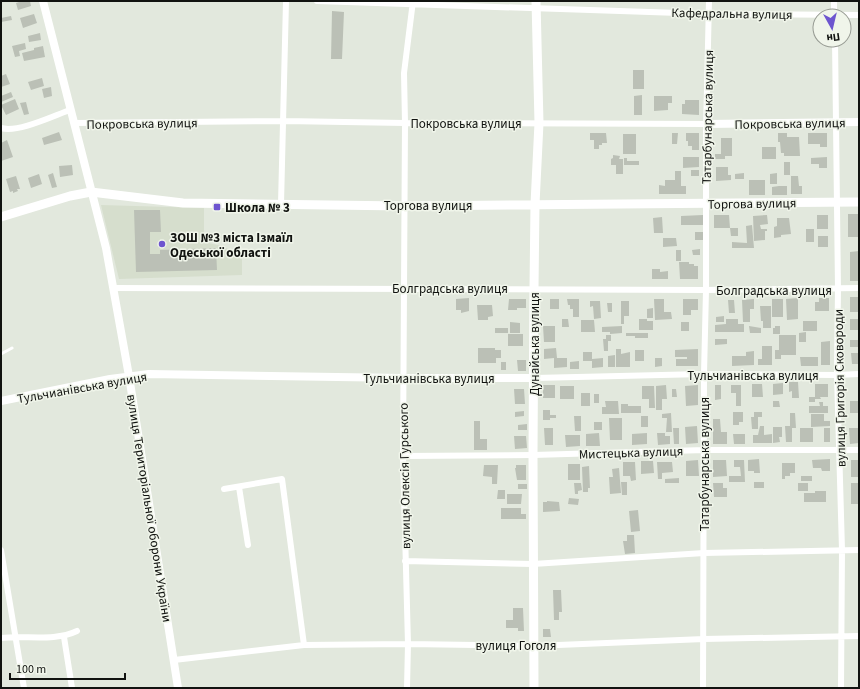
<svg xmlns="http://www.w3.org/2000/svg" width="860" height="689" font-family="'Source Sans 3',sans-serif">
	<rect width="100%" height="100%" fill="#e2e8dd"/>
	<path fill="#d6decd" d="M101,205L204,208V242L222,246L242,256V275L119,279Z"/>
	<path fill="#bbc0b6" d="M22,1H30L31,6L18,10L16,3Z
		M332,11L344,12L342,59H331Z
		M34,14L37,23L23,28L20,18Z
		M11,16L12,20L1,22V18Z
		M40,33L41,40L29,42L28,36Z
		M25,43L26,49L19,51L20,56L15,57L12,46Z
		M43,46L45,57L24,61L22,53L34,50V48Z
		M633,70H644V89H633Z
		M6,74L10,84L1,87V76Z
		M42,78L44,86L31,90L28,82Z
		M51,87L52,96L44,98L42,89Z
		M11,92L13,97L1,102V96Z
		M642,95V115H634V96Z
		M654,96H672V103H668V110L654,111Z
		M15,99L19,109L6,115L1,105Z
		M685,100H699V115L682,114V104H685Z
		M26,102L29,114L24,115L20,103Z
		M59,132L62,140L44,145L42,138Z
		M590,133H606L607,143H602V145H599V149H594V140H590Z
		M672,133H678L677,144H672Z
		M686,133H699V150H692V146H688V141H686Z
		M778,133H787V137H799L800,156H784V153H781L780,142H778Z
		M808,133H827V147H820V144H808Z
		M623,134H636V154H623Z
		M721,138H732V156H725V159H715V154H721Z
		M7,140L13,157L1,161V143Z
		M762,147H776V159H762Z
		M613,155L620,156L619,159H623V174H616V165H611V159L613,158Z
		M683,157H699V167L683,168Z
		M827,157V168H819V164H811V158Z
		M624,158H627V161H639V165H624Z
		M784,162H790V175H784Z
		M72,165L73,175L60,177L59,166Z
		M716,167H728V175H731V180L716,181Z
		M691,170H699V176H691Z
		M675,171H681V186H686V194H659V185L665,186V180H675Z
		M53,173L57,187L52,188L48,175Z
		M744,173V179H735V174Z
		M777,173V184H770V174Z
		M39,174L42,184L31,188L28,178Z
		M16,176L20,189H17L18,191L13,193V191L10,192L6,179Z
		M791,176H798L799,186H802V194H791Z
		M749,180H765V195H749Z
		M779,186H787V195H772V187Z
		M134,210H160L161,232H150V254H160V250L216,248L217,270L136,272Z
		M848,214H859V237H848Z
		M703,215V225H681V216Z
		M714,215H729L730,228H714Z
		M767,215L768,224L760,225L761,229H767V231H765V240L754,241L753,216Z
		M817,215H828V229H817Z
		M662,217L663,233H654L653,218Z
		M777,218H789L791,234L781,235V237L774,238V227L777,226Z
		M752,225L754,248H732V242L747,243L746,226Z
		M730,228H738V236H731Z
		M806,229H814V242H806Z
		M695,232H703V240H695Z
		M818,236H828V247H818Z
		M663,238H676L677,246L663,247Z
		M700,249V255H693L692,250Z
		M676,250H681V261H676Z
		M859,251V281H850V252Z
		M679,262H689V264H694V266H698V279H680Z
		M652,269H660V272L668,271V279H652Z
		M850,297H859V312H850Z
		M469,298V311L461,313V310H456V299Z
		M798,298V319L787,320L786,299Z
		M819,298H829V311H815V302H819Z
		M509,299H526V308H517V310H508Z
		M550,299H559V309H550Z
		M567,299H579V317H573V309H570V305H568Z
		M654,299H664V312H671L672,319L655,320Z
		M683,299H698V310H691V315H683Z
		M754,299V309H750V322H743L742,300Z
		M772,299H783V317H772Z
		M728,300H734L735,313H729Z
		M590,301H600L601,318L594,319L593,306L590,307Z
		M621,301H629V316H624V324H621Z
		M607,303H612V312H608Z
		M477,305H492L493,316L488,317V320H478Z
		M760,306H771V328H763V321H761Z
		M653,308V318H647V309Z
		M724,316V322H716V317Z
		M562,319H568L569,327H562Z
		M639,319H647V321H653V330H639Z
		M726,319H738V324H744V332H715V325L726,324Z
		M850,319H859V330H850Z
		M581,320H594L595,332H581Z
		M803,321H817V331H803Z
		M510,322L520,323V333H510Z
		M681,322H689V331H681Z
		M543,326H555V342H544Z
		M622,326V333L610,334V332H602V327Z
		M749,326L761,328V333H750Z
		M775,326H780V334H773V328H775Z
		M495,328H508V333H495Z
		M806,332V342H799V333Z
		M626,333H648V338H635V336H626Z
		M508,334H523V346H508Z
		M606,335H611V341H608V351H604L603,339H606Z
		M779,335H796V355H781V359H775V350H779Z
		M715,339H727V344L715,345Z
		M850,340H859V347H850Z
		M830,341V365H821V342Z
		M762,346H772V365H758V359H762Z
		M478,348H495V350H501V358H496V363H478Z
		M556,348L557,358H567V367L554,368V358L544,359V349Z
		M616,349H621V354L630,352V367H616Z
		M698,349V366H676V359H687V357H675V350Z
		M635,350H644V361H635Z
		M754,351V365L732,366V356H746V352Z
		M583,352H592V359L603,358V367L592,368V361H583Z
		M851,353H859V364H852Z
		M615,355V367H608V356Z
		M800,357H818V366H801Z
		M655,358H662V366L655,367Z
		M517,360H526V371H518Z
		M579,361V369H570V362Z
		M501,362H506V370H501Z
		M789,382H798L799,398H792V391L789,392Z
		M783,383V394L773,395V384Z
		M752,384H762L763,397H752Z
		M815,384H828V397H820L821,399H815V402H809V397H815Z
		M543,385H555V398H543Z
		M666,385L667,399H662V410H656V386Z
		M698,385V405L686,406L685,386Z
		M715,385H721V399L715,400Z
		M731,385H741V406H736V393H731Z
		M560,386H574V399H560Z
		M642,386H654L655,408H649V399H642Z
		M514,389H524L525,404H515Z
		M672,389H676L677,397H672Z
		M581,393H590V406H581Z
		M594,394H599V403H594Z
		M605,401H618L619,414H602V407H606Z
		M773,401H779L780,407H773Z
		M850,401H859V413H850Z
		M819,402H823V406H828V413H809V406H820Z
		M621,404H628V406H641V413H621Z
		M543,410H550V415H556V418H550V420H543Z
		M524,411V416L515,417V412Z
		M733,412H743V422H739V425H733Z
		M754,412H762V417H758V429H752L751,417H754Z
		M671,413L672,432H666L667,418H662V414Z
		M790,413H795L796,428H792V442H786L785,426H790Z
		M811,414H824V421H830V426L811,427Z
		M574,416H581V431H575Z
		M641,416H648V427H641Z
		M609,418H622V440H610Z
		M713,419H720L721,432H727V444H713Z
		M474,421H480V439H487V450H474Z
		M594,422H602V430H594Z
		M527,424V430H518V425Z
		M697,426L698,443L686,444L685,427Z
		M760,426H764V435L772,434V443H753V435H758Z
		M773,427H782V437H779L780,442L773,443Z
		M544,428H553V445H545Z
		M673,428H679V444H674Z
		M800,428H813V442H800Z
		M824,428H830V442H824Z
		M849,428H859V443L850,444Z
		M599,433L600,446H586V434Z
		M647,433V444L632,445V434Z
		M657,433H665V436H670V444L658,445Z
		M733,434H745V444H734Z
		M565,435H580V446L566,447Z
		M514,436H526L527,448L515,449Z
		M759,459L760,473H754V471H748V460Z
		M830,459V471H822L821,468H813L812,460Z
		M698,460L699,476H686V461Z
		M713,460H726L727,476L713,477Z
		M734,460H744L745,482H729V476H741L740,467H734Z
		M851,460H859V477H851Z
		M641,461H653L654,473L641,474Z
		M623,462H635L636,480L631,481L630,476H623Z
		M657,462H672L673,472L662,473V479H658Z
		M782,463H795V473H790V476H785V479H782Z
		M568,464H580V480H568Z
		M484,465H498L497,484H492V477L483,476Z
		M516,465H526V480H517L515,468H516Z
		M589,466L590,488H588V492H583L582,467Z
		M619,468L621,493L610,494L609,477H613L612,469Z
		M801,476H812V481H801Z
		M679,478V483H665V479Z
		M621,482H627V495H622Z
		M754,482H764V488H754Z
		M574,483H581L582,490L578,491V494H575Z
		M713,483H723V488H727V497H714Z
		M798,483H808V491H798Z
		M851,483H858L859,504H851Z
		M518,484H527V489H518Z
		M498,490H505V499H497Z
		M815,491H826V502H804V493H815Z
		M507,494H522L521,504H507Z
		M569,498L579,499L578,505L568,504Z
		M547,501L559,502L560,511L543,512V502H547Z
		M501,508H521V514H526V519H501Z
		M638,510L640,531L631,532L629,511Z
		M627,535H634L635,553L625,554L623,541H627Z
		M553,590H561L562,612H559V620H554Z
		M513,608H523L524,631H518V628H506V620H513Z
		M543,629H550L551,637H543Z"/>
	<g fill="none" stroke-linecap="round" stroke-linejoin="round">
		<path stroke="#fff" stroke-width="3" d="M1,354L12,348"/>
		<path stroke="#fff" stroke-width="6" d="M317,1L709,14L859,15
			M834,16V1
			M835,40L838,289L837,375L842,550L841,688
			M74,123L284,121L405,123L707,124
			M1,128C18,133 53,116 70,110
			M281,204L286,1
			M114,288L706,290L859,288
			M534,378L704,374L837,375L859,374
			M403,456L533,455L705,450H859
			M239,487L248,545
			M224,489L282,479L304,645
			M1,550L24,688
			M405,561L533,564L704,553L859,550
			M64,637L72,688
			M1,638C26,635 54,642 77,631
			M174,660L304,645L408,644L534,646L704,639L859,636
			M407,688L408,644L403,456L405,123L404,73L413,1
			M703,688L704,374L706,290V131L709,1"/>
		<path stroke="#fff" stroke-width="8" d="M43,1L106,248L129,376L178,688
			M707,124L859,122
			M1,401L110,379L149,374L403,378H534"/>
		<path stroke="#fff" stroke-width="9" d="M1,217L70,196L91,192L183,203L404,206L859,202
			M534,688L533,455L534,288L535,204L539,123L536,1"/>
	</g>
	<g fill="#6d55cf" stroke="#f0f5ea" stroke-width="1.5">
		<rect x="213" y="203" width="8" height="8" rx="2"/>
		<circle cx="162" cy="244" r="4"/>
	</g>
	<g text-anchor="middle" stroke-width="3" stroke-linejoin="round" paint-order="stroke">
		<g font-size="13" fill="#111310" stroke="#f0f5ea">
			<text transform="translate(732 13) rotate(1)" y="5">Кафедральна вулиця</text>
			<text transform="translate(707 117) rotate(-89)" y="5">Татарбунарська вулиця</text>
			<text transform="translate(142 123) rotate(-1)" y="5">Покровська вулиця</text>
			<text x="466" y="128">Покровська вулиця</text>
			<text transform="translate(790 123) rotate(-1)" y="5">Покровська вулиця</text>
			<text transform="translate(752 203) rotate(-1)" y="5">Торгова вулиця</text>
			<text x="428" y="210">Торгова вулиця</text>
			<text x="450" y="293">Болградська вулиця</text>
			<text x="774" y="295">Болградська вулиця</text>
			<text transform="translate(534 344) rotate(-90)" y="5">Дунайська вулиця</text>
			<text x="753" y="380">Тульчианівська вулиця</text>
			<text x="429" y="383">Тульчианівська вулиця</text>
			<text transform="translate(82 387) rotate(-10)" y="5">Тульчианівська вулиця</text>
			<text transform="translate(839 388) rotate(-91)" y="5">вулиця Григорія Сковороди</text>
			<text transform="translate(631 452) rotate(-2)" y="5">Мистецька вулиця</text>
			<text transform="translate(704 464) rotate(-90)" y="5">Татарбунарська вулиця</text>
			<text transform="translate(404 476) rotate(-91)" y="5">вулиця Олексія Гурського</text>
			<text transform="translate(150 508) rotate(81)" y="5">вулиця Територіальної оборони України</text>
			<text x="516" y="650">вулиця Гоголя</text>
		</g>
		<g font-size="13" font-weight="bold" fill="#111310" stroke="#f0f5ea" text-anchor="start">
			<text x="225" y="212">Школа № 3</text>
			<text x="170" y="242">ЗОШ №3 міста Ізмаїл<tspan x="170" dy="15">Одеської області</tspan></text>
		</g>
	</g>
	<rect width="860" height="689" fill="none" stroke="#111310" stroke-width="4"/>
	<g transform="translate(832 28) rotate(172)"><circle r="19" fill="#f0f5ea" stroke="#979b93"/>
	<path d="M0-3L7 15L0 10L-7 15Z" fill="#6d55cf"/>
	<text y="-6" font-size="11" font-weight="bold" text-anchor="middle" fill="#111310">Пн</text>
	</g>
	<path d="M10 673v6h115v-6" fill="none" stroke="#111310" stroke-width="2"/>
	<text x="16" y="673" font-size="12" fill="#111310" stroke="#f0f5ea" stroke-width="3" paint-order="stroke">100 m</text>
</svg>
